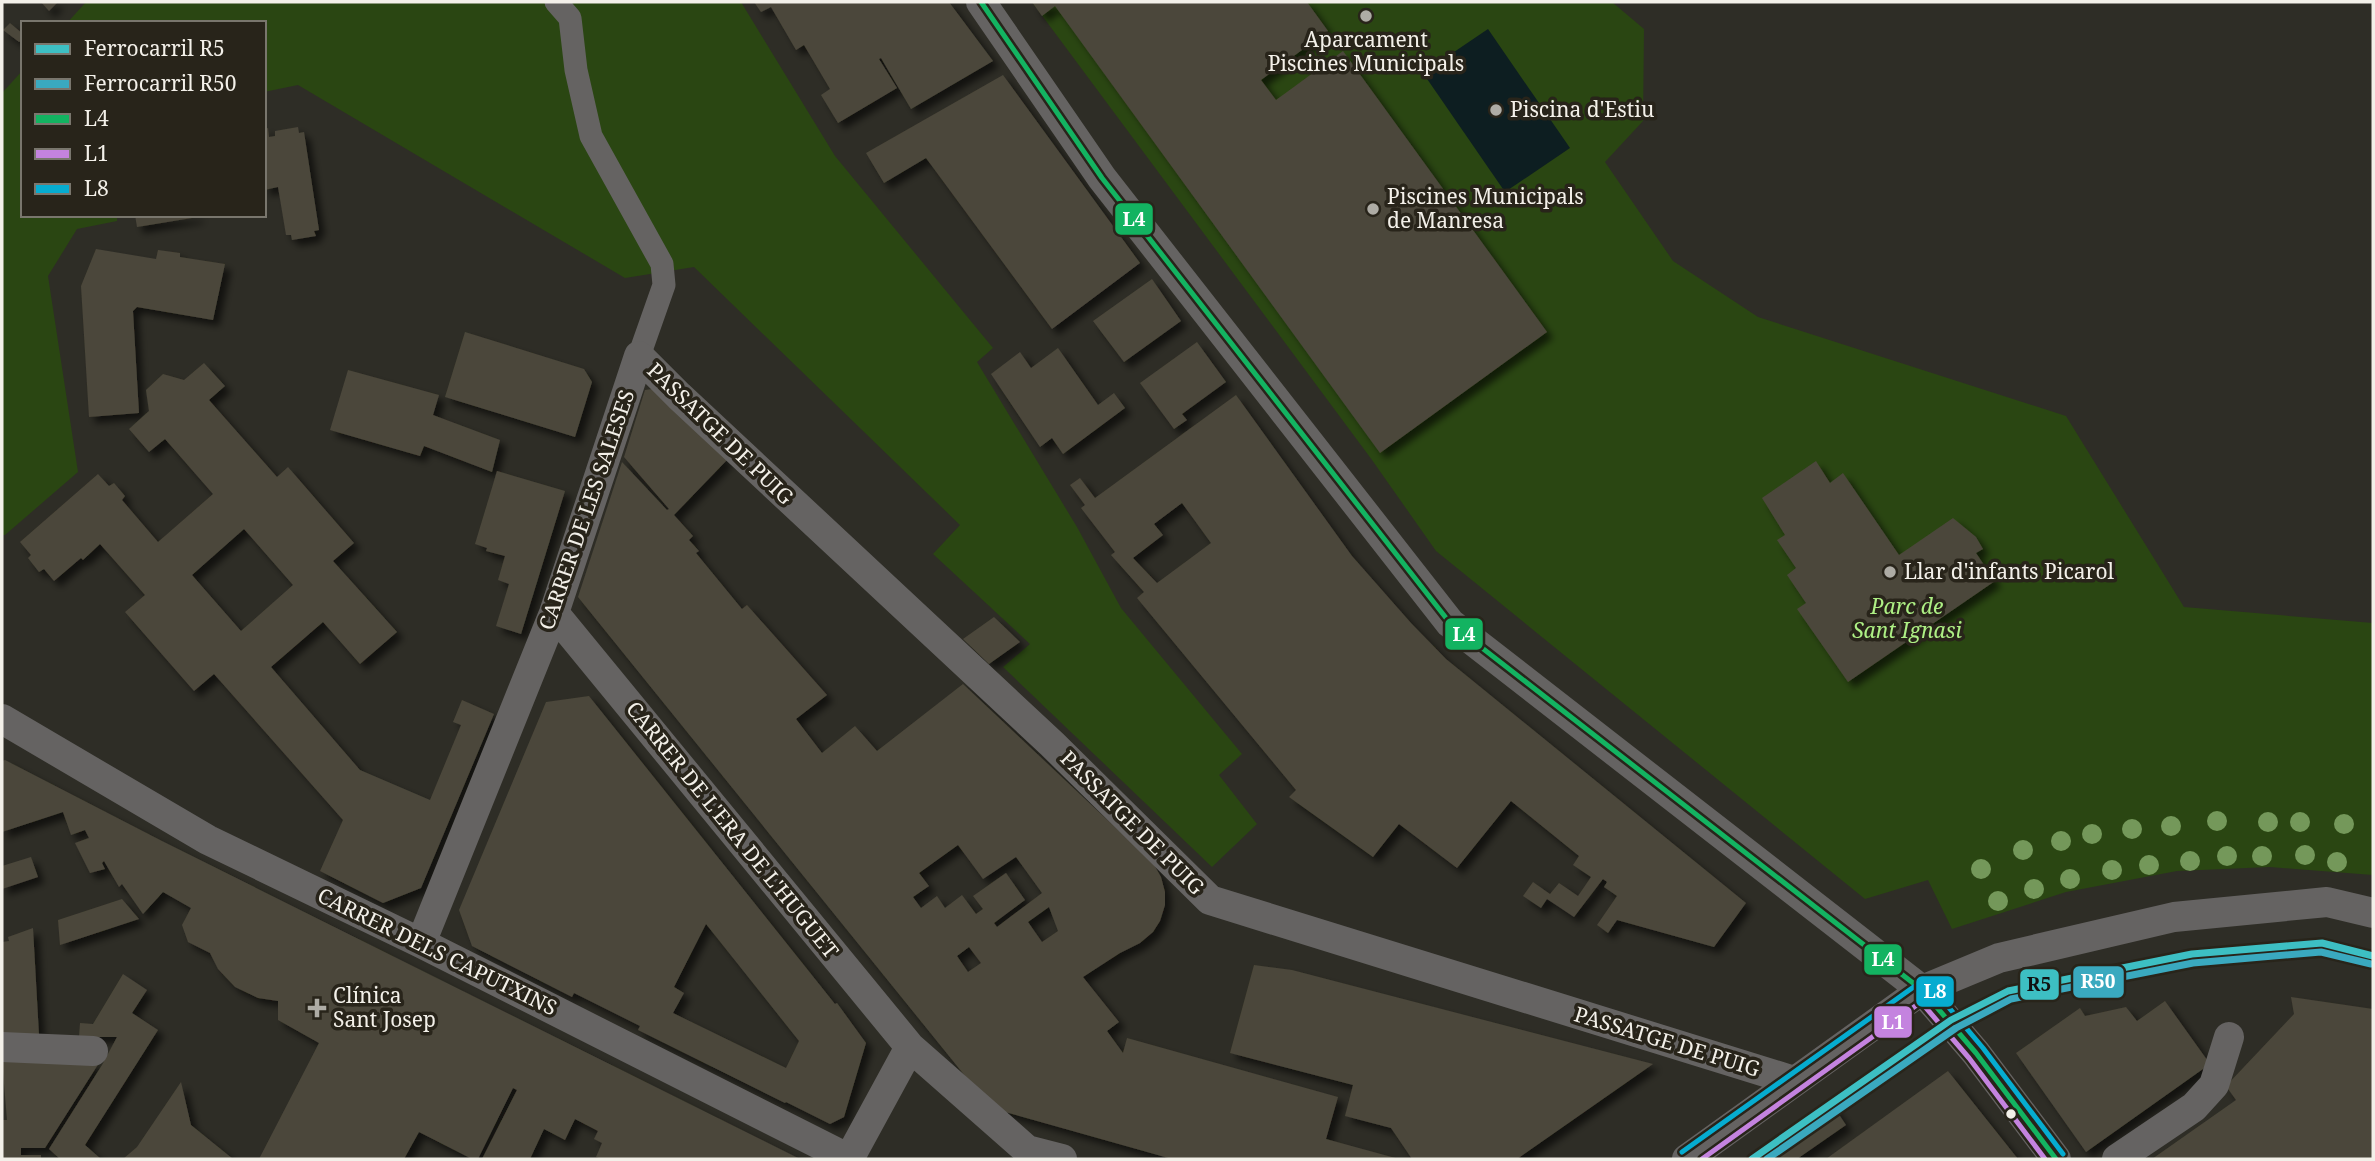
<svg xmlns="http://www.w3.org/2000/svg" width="2375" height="1161" font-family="'Noto Serif',serif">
	<defs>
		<filter id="shadow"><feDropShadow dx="6" dy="6" stdDeviation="3.5" flood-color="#0009"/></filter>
	</defs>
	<rect width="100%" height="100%" fill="#2e2d26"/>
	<path fill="#2a4612" d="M86,2H741L835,156L993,348L977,362L1077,527L1121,608L1242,754L1219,775L1257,824L1212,867L1003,667L1030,644L933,554L960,525L694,267L625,278L298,85L264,92V23H67Z
		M1032,2H1612L1644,29L1643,121L1605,162L1673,261L1758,317L2066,416L2184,607L2373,623V875L2270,867L2177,871L2066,892L1952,929L1928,880L1865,899L1436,551L1372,460Z
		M23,70V215H117V221L77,229L48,276L78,472L5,535H2V93Z"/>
	<path fill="#0d1e21" d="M1488,29L1570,148L1505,192L1423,73Z"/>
	<path fill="#4b473a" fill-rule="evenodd" filter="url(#shadow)" d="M41,2H58L49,11Z
		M754,2H949L993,61L911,109L881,58L879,59L897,88L838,123L821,95L830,89L804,45L796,50L771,7L761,12Z
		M1032,2H1307L1328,31L1261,80L1276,100L1343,51L1547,332L1380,453L1055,6L1042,16Z
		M10,23L23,34V40L19,42L3,30Z
		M1003,75L1140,263L1052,329L926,158L884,183L866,153Z
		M298,127L299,133L304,132L319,230L314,231L316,236L292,240L291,235H286L278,187L264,190V129L268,128L269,137L275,136V131Z
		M135,215H198V217L137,227Z
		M96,249L156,259L158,250L180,253V257L225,264L213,320L137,307L133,311L139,413L89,417L81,286Z
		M1152,279L1181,321L1124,362L1093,321Z
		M465,332L584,369L592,382L575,437L445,397Z
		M1197,342L1226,382L1182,414L1187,420L1174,429L1140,383Z
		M1058,348L1098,405L1114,393L1125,408L1063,454L1052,438L1040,447L991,374L1020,352L1031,368Z
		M204,363L225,386L209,400L277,477L288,467L354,543L333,561L397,632L360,664L323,622L271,667L360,770L430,800L461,725L453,722L462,700L494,714L421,888L383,903L320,871L343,820L214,674L194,691L125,612L145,595L100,544L83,560L81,558L54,581L44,569L39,572L28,558L31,555L20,542L98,474L109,486L114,483L125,496L122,500L158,542L213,494L165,439L149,452L129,429L149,411L146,390L163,374L184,380ZM244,529L293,585L241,631L192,575Z
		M348,370L439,395L433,415L500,440L492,472L424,446L420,456L330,430Z
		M652,389L727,460L674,515L693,536L689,540L699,551L696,553L742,609L747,605L827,695L796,719L822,753L855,726L877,751L963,684L1153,863L1161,877L1165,892V905L1160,921L1153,932L1140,943L1120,953L1083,977L1119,1022L1107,1031L1123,1053L1127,1038L1338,1097L1326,1139L1399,1159H1172L991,1108L578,597L622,462L667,510L669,509L624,457L645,390ZM958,845L983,879L1016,857L1042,893L997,927L994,923L1025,900L1006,873L973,896L983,909L976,914L962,895L945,908L937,896L921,908L913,897L929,886L919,873ZM1049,907L1058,931L1042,942L1028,922ZM969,947L981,963L968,972L957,956Z
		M1236,395L1352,556L1411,623L1446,659L1746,903L1714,947L1617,920L1608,933L1597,925L1617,896L1604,887L1607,882L1603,879L1574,917L1547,899L1541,908L1523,896L1533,882L1550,894L1559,883L1578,896L1591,877L1573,865L1579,856L1511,801L1457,868L1399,824L1373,857L1289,797L1296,790L1137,598L1144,592L1111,555L1115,552L1081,508L1085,505L1070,485L1080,478L1095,498ZM1182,503L1211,543L1157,583L1133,558L1163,535L1154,524Z
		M1816,461L1830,483L1843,473L1899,555L1953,518L1976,537L1983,549L1976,553L1995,581L1848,682L1797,609L1806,603L1787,575L1796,568L1777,540L1785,535L1762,498Z
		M497,471L565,491L521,634L496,626L509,584L498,580L505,556L486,551L487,548L475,544Z
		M994,617L1020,642L989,664L963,639Z
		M589,696L835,1004L837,1003L866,1043L844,1117L830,1124L786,1102L785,1103L638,1030L640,1026L574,993L572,997L472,946L459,910L546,702ZM706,924L799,1041L786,1068L673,1013L684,993L674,987Z
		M5,760L162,841L800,1159H602L596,1157L602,1143L594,1139L598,1131L575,1119L565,1140L544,1129L530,1159H482L517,1090L513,1088L478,1159H472L419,1132L404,1159H259L319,1043L278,1020V1001L258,998L235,987L218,969L210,953L188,942L182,925L191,908L163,892L143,914L122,884L119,887L104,861L102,863L105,869L90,873L75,843L89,838L85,830L71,835L63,812L2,832V761Z
		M31,857L38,877L2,889V866Z
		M122,899L139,919L60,945L58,920Z
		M33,928L39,1035L2,1034V942L9,941L8,937Z
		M1254,965L1292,970L1653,1064L1517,1159H1412L1391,1128L1345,1116L1353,1085L1230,1053Z
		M123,974L147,990L132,1013L158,1030L85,1145L101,1159H60L49,1149L102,1065L117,1037H79L80,1023L93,1024Z
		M2291,997L2373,1009V1159H2152L2236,1100L2226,1086L2294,1014Z
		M2165,1001L2210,1064L2086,1152L2016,1053L2080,1008L2085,1016L2126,1007L2137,1021Z
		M2,1060L99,1063L45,1148H21V1155H41V1159H2V1120H7Z
		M1948,1071L2018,1159H1826L1898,1107Z
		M181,1082L191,1125L233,1159H123L137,1147Z
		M1830,1101L1846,1125L1797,1159H1773L1764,1147Z"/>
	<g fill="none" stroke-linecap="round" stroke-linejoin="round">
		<path stroke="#656362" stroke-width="23" d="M556,2L570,18L576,70L591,136L662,264L664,285L639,356"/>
		<path stroke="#656362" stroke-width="30" d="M981,2L1102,178L1450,623L1922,990L1976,1053L2056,1159
			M554,613L910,1047L1027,1150L1062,1159
			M2,719L208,840L421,943L849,1159
			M421,943L554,613L639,356L679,396L1052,744L1210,900L1794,1081
			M2,1047L93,1051
			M849,1159L910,1047
			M1687,1159L1922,990L1999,958L2174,917L2327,902L2373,913
			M2117,1159L2194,1107L2214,1085L2229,1037"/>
		<defs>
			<path id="bus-1" d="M981,2L1102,178L1450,623L1922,990L1976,1053L2056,1159"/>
			<path id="bus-2" d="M1702,1159L1921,1002L1969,1058L2045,1159"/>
			<path id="bus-3" d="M1682,1152L1922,981L1929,984L1983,1048L2063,1154"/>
		</defs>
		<use href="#bus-1" stroke="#28241a" stroke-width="10"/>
		<use href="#bus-2" stroke="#28241a" stroke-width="10"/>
		<use href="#bus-3" stroke="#28241a" stroke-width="10"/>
		<use href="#bus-1" stroke="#13b361" stroke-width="5"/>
		<use href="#bus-2" stroke="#c483df" stroke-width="5"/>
		<use href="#bus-3" stroke="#06acd0" stroke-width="5"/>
		<defs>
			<path id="rail-1" d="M1752,1159L1951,1020L2008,991L2192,954L2322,943L2373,956"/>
			<path id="rail-2" d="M1767,1159L1956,1028L2011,999L2193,963L2321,952L2371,964"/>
		</defs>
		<use href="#rail-1" stroke="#28241a" stroke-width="12"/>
		<use href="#rail-2" stroke="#28241a" stroke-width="12"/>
		<use href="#rail-1" stroke="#3dbfc3" stroke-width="7"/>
		<use href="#rail-2" stroke="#3aa9bf" stroke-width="7"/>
	</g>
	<g fill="#74985a">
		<circle cx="2217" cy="821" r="10"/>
		<circle cx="2268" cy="822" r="10"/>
		<circle cx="2300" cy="822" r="10"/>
		<circle cx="2344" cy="824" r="10"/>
		<circle cx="2171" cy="826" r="10"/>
		<circle cx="2132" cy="829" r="10"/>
		<circle cx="2092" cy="834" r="10"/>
		<circle cx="2061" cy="841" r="10"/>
		<circle cx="2023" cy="850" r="10"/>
		<circle cx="2305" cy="855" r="10"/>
		<circle cx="2227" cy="856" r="10"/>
		<circle cx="2262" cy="856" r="10"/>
		<circle cx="2190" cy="861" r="10"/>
		<circle cx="2337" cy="862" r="10"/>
		<circle cx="2149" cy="865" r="10"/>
		<circle cx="1981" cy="869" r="10"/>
		<circle cx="2112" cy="870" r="10"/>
		<circle cx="2070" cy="879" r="10"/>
		<circle cx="2034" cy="889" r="10"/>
		<circle cx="1998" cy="901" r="10"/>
	</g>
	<g fill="#aeaca5" stroke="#28241a" stroke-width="2.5">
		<circle cx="1366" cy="16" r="7"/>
		<circle cx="1496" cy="110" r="7"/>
		<circle cx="1373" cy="209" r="7"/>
		<circle cx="1890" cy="572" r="7"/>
		<path d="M313.5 997.5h7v7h7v7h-7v7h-7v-7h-7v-7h7z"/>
	</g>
	<circle fill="#f3f0e9" stroke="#28241a" stroke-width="2.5" cx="2011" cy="1114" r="6"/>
	<g text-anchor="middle" stroke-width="7" stroke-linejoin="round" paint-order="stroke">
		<g font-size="21" fill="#f3f0e9" stroke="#28241a" text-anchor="start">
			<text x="1366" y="47" text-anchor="middle">Aparcament<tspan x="1366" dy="24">Piscines Municipals</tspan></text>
			<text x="1510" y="117">Piscina d'Estiu</text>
			<text x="1387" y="204">Piscines Municipals<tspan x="1387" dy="24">de Manresa</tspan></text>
			<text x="1904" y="579">Llar d'infants Picarol</text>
			<text x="333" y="1003">Clínica<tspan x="333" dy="24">Sant Josep</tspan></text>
		</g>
		<g font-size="21" fill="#f3f0e9" stroke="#28241a">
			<text transform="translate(720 434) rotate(44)" y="7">PASSATGE DE PUIG</text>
			<text transform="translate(587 510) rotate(-71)" y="7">CARRER DE LES SALESES</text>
			<text transform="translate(1132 823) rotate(45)" y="7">PASSATGE DE PUIG</text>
			<text transform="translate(732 830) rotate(51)" y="7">CARRER DE L'ERA DE L'HUGUET</text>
			<text transform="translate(437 952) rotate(26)" y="7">CARRER DELS CAPUTXINS</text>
			<text transform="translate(1667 1042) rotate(17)" y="7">PASSATGE DE PUIG</text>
		</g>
		<g font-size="21" font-style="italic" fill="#aef085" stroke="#28241a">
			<text x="1907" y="614">Parc de<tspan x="1907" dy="24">Sant Ignasi</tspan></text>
		</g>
	</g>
	<g stroke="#28241a" stroke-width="2.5">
		<rect x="1114" y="202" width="40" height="34" rx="7" fill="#13b361"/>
		<rect x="1444" y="617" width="40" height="34" rx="7" fill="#13b361"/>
		<rect x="1863" y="943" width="40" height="33" rx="7" fill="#13b361"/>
		<rect x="2072" y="965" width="53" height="34" rx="7" fill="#3aa9bf"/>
		<rect x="2019" y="968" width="41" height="33" rx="7" fill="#3dbfc3"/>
		<rect x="1915" y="975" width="40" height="33" rx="7" fill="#06acd0"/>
		<rect x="1873" y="1005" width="40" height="34" rx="7" fill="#c483df"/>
	</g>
	<g font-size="19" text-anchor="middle" font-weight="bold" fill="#fff">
		<text x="1134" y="226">L4</text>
		<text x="1464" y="641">L4</text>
		<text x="1883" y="966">L4</text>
		<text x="2098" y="988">R50</text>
		<text x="1935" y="998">L8</text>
		<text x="1893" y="1029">L1</text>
	</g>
	<g font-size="19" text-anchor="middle" font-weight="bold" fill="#111">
		<text x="2039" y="991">R5</text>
	</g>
	<rect width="2375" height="1161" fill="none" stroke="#f3f0e9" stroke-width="7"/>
	<rect x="21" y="21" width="245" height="196" fill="#28241a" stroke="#79766d" stroke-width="2"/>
	<rect x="35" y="44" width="35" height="10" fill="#3dbfc3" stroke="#79766d" stroke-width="2"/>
	<text x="84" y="56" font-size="21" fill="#f3f0e9">Ferrocarril R5</text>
	<rect x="35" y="79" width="35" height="10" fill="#3aa9bf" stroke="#79766d" stroke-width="2"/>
	<text x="84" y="91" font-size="21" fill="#f3f0e9">Ferrocarril R50</text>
	<rect x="35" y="114" width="35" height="10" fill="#13b361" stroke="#79766d" stroke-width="2"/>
	<text x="84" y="126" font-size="21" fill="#f3f0e9">L4</text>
	<rect x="35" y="149" width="35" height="10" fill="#c483df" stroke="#79766d" stroke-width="2"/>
	<text x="84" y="161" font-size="21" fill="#f3f0e9">L1</text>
	<rect x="35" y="184" width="35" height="10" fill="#06acd0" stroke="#79766d" stroke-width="2"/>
	<text x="84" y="196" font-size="21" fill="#f3f0e9">L8</text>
</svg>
